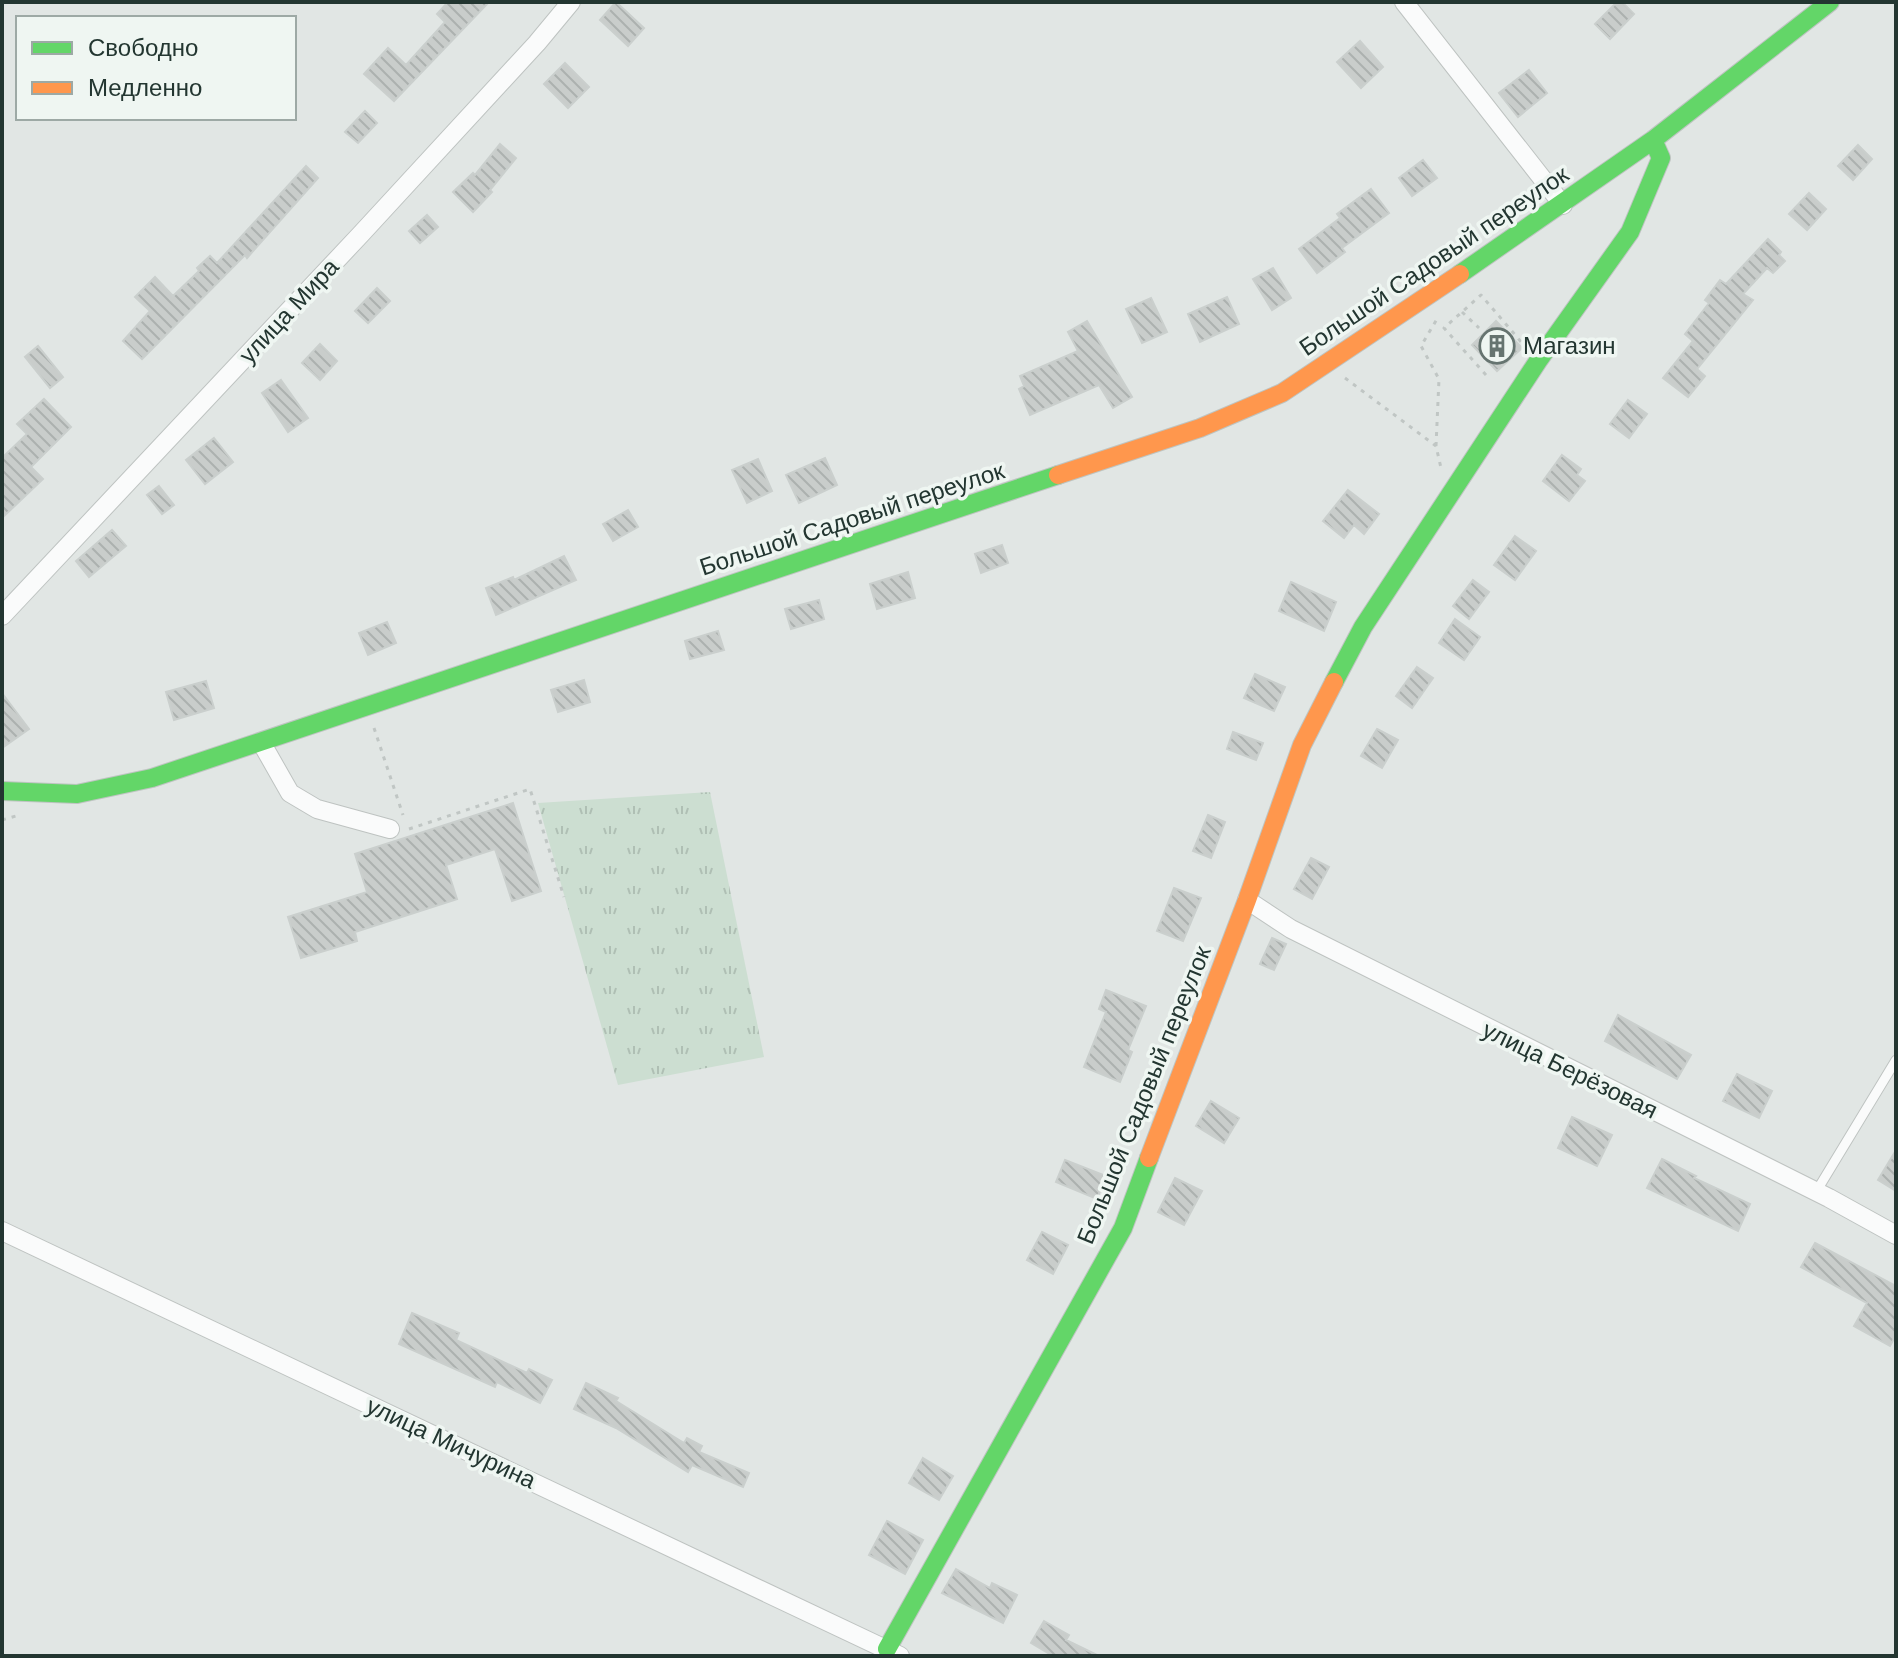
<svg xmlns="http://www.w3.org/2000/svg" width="1898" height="1658" font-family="Arial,sans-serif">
	<defs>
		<pattern id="grass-tufts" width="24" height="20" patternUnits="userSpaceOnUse" patternTransform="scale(2)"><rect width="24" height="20" fill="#ccded1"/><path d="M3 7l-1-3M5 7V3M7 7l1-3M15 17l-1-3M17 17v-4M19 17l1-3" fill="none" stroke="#afbfb4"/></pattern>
		<pattern id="building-back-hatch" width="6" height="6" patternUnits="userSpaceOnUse" patternTransform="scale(2)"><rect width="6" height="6" fill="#c9cdcb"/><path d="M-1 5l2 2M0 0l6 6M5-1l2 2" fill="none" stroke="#acb1af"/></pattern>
	</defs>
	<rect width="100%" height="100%" fill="#e1e6e4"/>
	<path fill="url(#grass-tufts)" d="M710,792L764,1057L618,1085L538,803Z"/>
	<path fill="url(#building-back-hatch)" stroke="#cacfcd" stroke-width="2" d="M448,2H489L394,101L364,74L388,48L406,65L445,22L437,14Z
		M616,2L644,28L628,46L600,20Z
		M1617,2H1622L1634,14L1610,39L1595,24Z
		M1360,41L1383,67L1361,88L1337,62Z
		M565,63L589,87L568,108L544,84Z
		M1529,70L1547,93L1518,117L1499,93Z
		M365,111L377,123L358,143L345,132Z
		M500,144L516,158L490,190L492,192L473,212L453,192L473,173L475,175Z
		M1858,145L1872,159L1853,180L1838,166Z
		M1423,160L1437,178L1412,196L1399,178Z
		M306,166L318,178L247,258L245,255L142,359L123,341L150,311L135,297L155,277L173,296L199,271L197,268L210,256L217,263Z
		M1371,189L1389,213L1342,248L1345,252L1317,273L1299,249L1340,218L1337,214Z
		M1809,193L1826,209L1807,230L1789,214Z
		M427,215L438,227L420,243L409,231Z
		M1768,239L1781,252L1779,255L1785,261L1773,273L1767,268L1743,294L1753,300L1697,369L1705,376L1688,397L1663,378L1693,341L1685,334L1709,303L1705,300L1720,280L1726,284Z
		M1273,268L1291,298L1272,310L1253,279Z
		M377,288L390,301L368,323L355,311Z
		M1227,297L1239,324L1200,342L1188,314Z
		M1151,298L1167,332L1142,343L1126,309Z
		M1087,321L1132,397L1113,408L1099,385L1030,415L1019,389L1024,386L1020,376L1078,351L1068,332Z
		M1496,321L1522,348L1497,371L1472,345Z
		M320,344L337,361L320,380L302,363Z
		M38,346L63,377L50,388L25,357Z
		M281,380L308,418L288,432L262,393Z
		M44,399L71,427L31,467L43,479L2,518V458L27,434L17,424Z
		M1628,400L1647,414L1629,438L1610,424Z
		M214,438L233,462L205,484L186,460Z
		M1562,455L1581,469L1577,475L1585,481L1569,501L1543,481Z
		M825,458L837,485L799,503L786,475Z
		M758,459L772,491L747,503L732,470Z
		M159,486L174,505L162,514L147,495Z
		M1348,490L1379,514L1364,534L1354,525L1344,538L1323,521Z
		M628,510L638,527L613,541L603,524Z
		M112,530L126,546L89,577L76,561Z
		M1515,536L1536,551L1515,580L1494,565Z
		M1002,545L1008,563L981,573L975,554Z
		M564,556L576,580L496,615L486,588L513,577L514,580Z
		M908,572L915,598L877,609L870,584Z
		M1473,580L1489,592L1469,619L1453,606Z
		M1291,582L1336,602L1324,631L1279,611Z
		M819,600L824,619L791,629L785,609Z
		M1455,619L1480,637L1464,660L1439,643Z
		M387,622L396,643L368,655L359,633Z
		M718,631L724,650L690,659L685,641Z
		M1417,667L1433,678L1412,708L1396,696Z
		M1255,674L1285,687L1274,711L1244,698Z
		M584,680L590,702L558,712L551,690Z
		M206,681L214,708L174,720L166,692Z
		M2,693L29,729L2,748Z
		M1377,729L1398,740L1382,768L1361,756Z
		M1233,732L1263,743L1256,760L1227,749Z
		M513,803L541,891L512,901L495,849L446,865L457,899L355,932L357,941L301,958L288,917L367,892L355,854Z
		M1208,815L1225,822L1211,858L1193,851Z
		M1311,858L1329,867L1312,899L1294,889Z
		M1174,888L1201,898L1183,941L1157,931Z
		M1272,938L1286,944L1274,970L1260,964Z
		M1106,990L1146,1006L1128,1050L1132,1052L1120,1082L1084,1067L1106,1012L1099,1009Z
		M1618,1015L1691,1055L1677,1079L1605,1041Z
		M1737,1074L1772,1091L1759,1118L1723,1101Z
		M1211,1101L1239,1118L1224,1143L1196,1126Z
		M1572,1117L1612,1135L1597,1166L1558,1148Z
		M1896,1150V1191L1878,1180Z
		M1662,1159L1696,1176L1694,1178L1750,1204L1738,1231L1647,1188Z
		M1065,1160L1106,1176L1097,1199L1056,1182Z
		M1175,1178L1202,1191L1184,1225L1158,1212Z
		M1042,1232L1068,1245L1053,1274L1027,1260Z
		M1815,1243L1896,1286V1335L1890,1346L1854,1326L1867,1303L1801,1267Z
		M412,1313L459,1333L456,1340L527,1373L529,1369L552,1380L540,1403L497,1382L495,1387L399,1344Z
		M586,1383L618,1398L616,1401L684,1443L687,1438L702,1446L699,1452L749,1473L743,1487L692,1465L688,1472L616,1428L574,1409Z
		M923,1458L953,1476L939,1500L909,1483Z
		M887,1521L923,1540L905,1574L869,1555Z
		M956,1569L990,1588L992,1583L1017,1595L1003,1623L942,1593Z
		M1044,1621L1069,1635L1066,1640L1099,1656H1053L1031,1643Z"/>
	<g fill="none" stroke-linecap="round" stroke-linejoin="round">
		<defs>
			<path id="lane" d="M1816,1192L1896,1060"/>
			<path id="street" d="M1404,2L1563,205
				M2,616L361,234L537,43L571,2
				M261,742L290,793L317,809L390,829
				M1247,900L1291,929L1829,1198L1896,1235
				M2,1231L900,1656"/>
			<path id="fast" d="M1460,274L1653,140L1830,2
				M1334,682L1363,627L1538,361L1630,232L1661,158L1653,140
				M2,791L77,794L152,778L1058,475
				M887,1649L1123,1228L1149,1158"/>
			<path id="slow" d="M1058,475L1200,428L1282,393L1460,274
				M1149,1158L1247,900L1302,745L1334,682"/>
		</defs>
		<use href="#lane" stroke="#bec3c1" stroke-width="11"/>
		<use href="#street" stroke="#bec3c1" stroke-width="20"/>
		<use href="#fast" stroke="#bec4c1" stroke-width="20"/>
		<use href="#slow" stroke="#bec4c1" stroke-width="20"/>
		<path stroke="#c0c6c4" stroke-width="3" stroke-dasharray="4 6" stroke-linecap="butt" d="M1462,312L1479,328
			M1486,375L1444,328L1481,295L1522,343
			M1345,378L1436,446L1441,468
			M1436,446L1439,379L1421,346L1437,319
			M374,728L403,815
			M2,820L16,816
			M409,829L530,789L564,897"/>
		<use href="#lane" stroke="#fafbfb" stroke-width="9"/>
		<use href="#street" stroke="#fafbfb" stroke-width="18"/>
		<use href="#fast" stroke="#63d668" stroke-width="18"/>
		<use href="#slow" stroke="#ff974d" stroke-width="18"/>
	</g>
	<defs>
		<symbol id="building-ring" viewBox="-11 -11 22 22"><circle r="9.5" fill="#eff6f2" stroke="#667470" stroke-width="1.5"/><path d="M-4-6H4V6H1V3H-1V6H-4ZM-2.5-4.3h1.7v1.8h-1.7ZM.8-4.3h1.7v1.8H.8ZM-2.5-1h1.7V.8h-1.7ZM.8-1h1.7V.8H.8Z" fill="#667470"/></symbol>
	</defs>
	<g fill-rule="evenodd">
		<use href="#building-ring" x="1477" y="326" width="40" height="40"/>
	</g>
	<g text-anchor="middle" stroke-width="7" stroke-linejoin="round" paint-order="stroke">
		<g font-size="24" fill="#233631" stroke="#eff6f2">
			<text transform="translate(1434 261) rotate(-34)" y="8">Большой Садовый переулок</text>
			<text transform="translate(289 311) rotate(-47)" y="8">улица Мира</text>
			<text transform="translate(852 519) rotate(-18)" y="8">Большой Садовый переулок</text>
			<text transform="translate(1570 1070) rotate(26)" y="8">улица Берёзовая</text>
			<text transform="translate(1144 1095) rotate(-68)" y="8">Большой Садовый переулок</text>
			<text transform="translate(451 1443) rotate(25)" y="8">улица Мичурина</text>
		</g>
		<g font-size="24" fill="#233631" stroke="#eff6f2" text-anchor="start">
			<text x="1523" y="354">Магазин</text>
		</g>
	</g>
	<rect width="1898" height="1658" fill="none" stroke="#233631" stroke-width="8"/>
	<rect x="16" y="16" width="280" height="104" fill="#eff6f2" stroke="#9da9a5" stroke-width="2"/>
	<rect x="32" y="42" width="40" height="12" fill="#63d668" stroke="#9da9a5" stroke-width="2"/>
	<text x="88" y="56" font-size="24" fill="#233631">Свободно</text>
	<rect x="32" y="82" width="40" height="12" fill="#ff974d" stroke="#9da9a5" stroke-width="2"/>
	<text x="88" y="96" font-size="24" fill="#233631">Медленно</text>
</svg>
